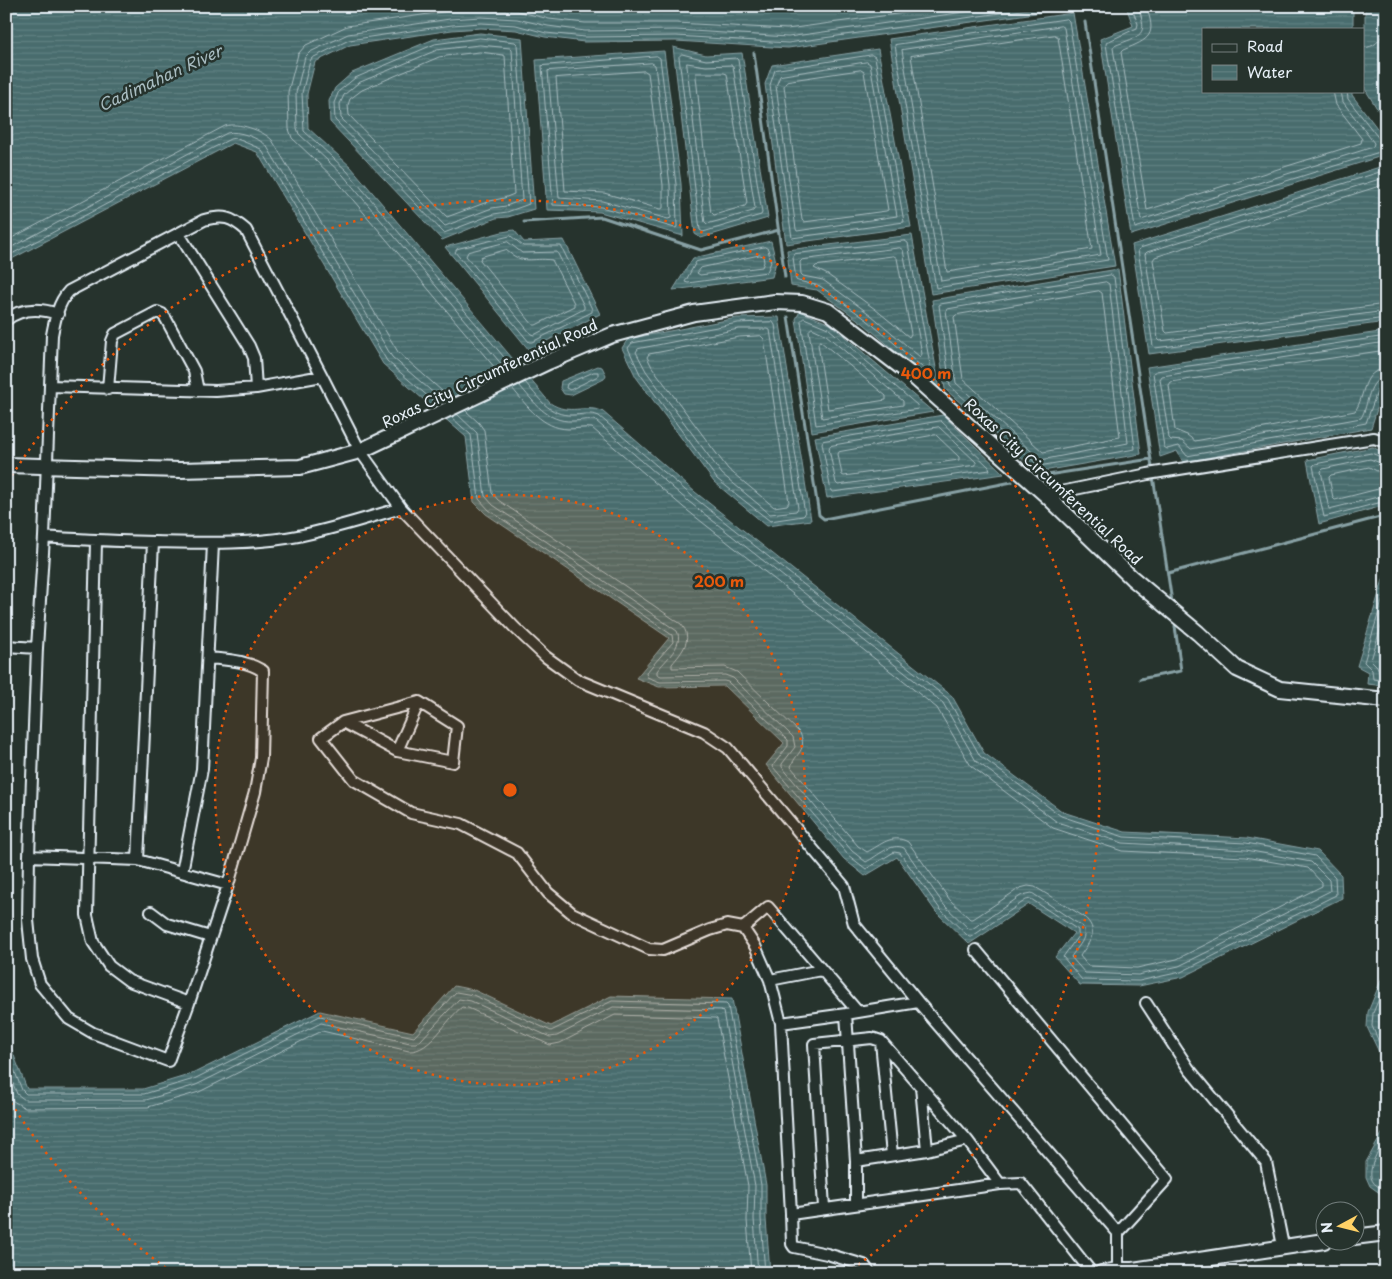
<svg xmlns="http://www.w3.org/2000/svg" width="1392" height="1279" font-family="'Playpen Sans',sans-serif">
	<defs>
		<pattern id="water-rules" width="6" height="5" patternUnits="userSpaceOnUse" patternTransform="scale(1.25)"><rect width="6" height="5" fill="#486c6d"/><path d="M0 2.5h6" fill="none" stroke="#628183"/></pattern>
	</defs>
	<rect width="100%" height="100%" fill="#26332d"/>
	<filter id="ink" filterUnits="userSpaceOnUse"><feTurbulence type="fractalNoise" baseFrequency=".02" numOctaves="2"/><feDisplacementMap in="SourceGraphic" scale="10" xChannelSelector="R" yChannelSelector="G"/><feConvolveMatrix kernelMatrix="1 2 1 2 8 2 1 2 1" color-interpolation-filters="sRGB"/></filter>
	<g filter="url(#ink)">
		<path fill="url(#water-rules)" stroke="#88a1a5" d="M6,6H1085L788,48L676,41L584,42L545,37L516,30L481,28L452,30L350,45L315,62L307,94L308,128L351,167L550,403C570,416 583,404 602,411L695,492L952,696L984,753L1063,812L1125,832L1247,838L1318,851L1341,875L1342,898L1183,977L1139,986L1080,985L1055,957L1074,933L1029,904L969,944L936,912L897,857L865,876L844,859L766,765L784,743L725,686L659,687L636,678L669,638L486,514L474,502L466,437L383,364L257,152L233,143L6,262Z
			M1126,6H1353V29H1203V91H1352V95L1386,140L1385,155L1131,235L1100,39L1133,26Z
			M1365,6H1386V123L1365,89Z
			M1073,13L1115,266L931,294L889,39Z
			M480,33L522,38L534,209L508,217L496,218L442,240L330,122L329,101L335,88L352,73L434,39Z
			M673,47L706,55L742,53L768,218L701,238L695,234Z
			M878,49L911,227L786,244L765,84L772,65Z
			M664,51L681,184L683,236L600,212L547,210L536,60Z
			M1386,165V322L1149,354L1132,245Z
			M514,230L524,242L564,240L600,314L529,350L445,247L502,232Z
			M912,235L940,390L864,324L817,290L791,286L787,250Z
			M771,241L776,262L772,277L673,290L693,258Z
			M1118,269L1141,454L1037,472L945,389L932,300Z
			M800,311L830,324L933,412L812,432L796,319Z
			M779,317L811,520L767,526L714,482L636,377L622,348L628,339L737,318Z
			M1386,331V381L1371,428L1183,462L1177,451L1160,457L1147,367Z
			M598,366L602,367L606,375L604,379L571,395L564,394L560,388L561,381Z
			M943,415L1004,474L827,498L815,437Z
			M1373,447L1385,454L1386,505L1319,524L1307,460Z
			M1386,570V686L1367,684L1368,672L1357,666Z
			M1386,968V1194H1381L1370,1186L1366,1177V1162L1383,1132L1379,1052L1367,1027L1368,1012Z
			M454,986L474,990L551,1026L611,996L732,999L766,1185V1219L770,1273H6V1035L27,1089H143L192,1074L320,1011L413,1032Z"/>
		<g fill="none" stroke-linecap="round" stroke-linejoin="round">
			<path stroke="#a8bcc0" stroke-width="1" d="M1131,6L1138,24L1137,28L1107,42L1106,44L1135,228L1386,150
				M1138,6C1149,37 1141,35 1114,46L1113,48L1141,220L1373,147L1374,143L1343,102L1341,91
				M1146,6C1157,36 1150,39 1123,50L1121,52L1147,210L1361,143L1362,139L1336,105L1333,91
				M1067,19L1069,21L1108,260L936,288L895,45Z
				M1061,26L1064,28L1101,255L941,281L902,50Z
				M1055,35L1058,37L1092,249L947,272L911,56Z
				M480,38L515,42L517,44L529,204L507,212L494,214L444,233L335,120L334,103L339,91L355,78L435,44Z
				M480,45L510,48L512,50L522,200L506,206L492,208L445,226L341,118L340,104L344,95L358,83L437,50Z
				M1363,48C1387,46 1384,24 1384,6
				M480,52L503,55L505,56L514,194L504,198L490,201L447,217L349,115L348,105L350,99L362,90L439,57Z
				M682,54L706,60L736,58L738,60L762,213L761,215L703,232L700,230L679,57Z
				M872,55L875,57L904,222L792,238L770,85L775,70Z
				M657,56L660,58L676,184L677,227L675,228L601,207L553,205L542,66Z
				M867,62L870,64L897,216L797,231L796,229L776,86L780,76Z
				M652,63L655,65L670,185L671,218L668,219L602,201L559,198L548,71Z
				M687,63L706,66L731,65L733,66L755,208L753,211L707,224L705,222Z
				M861,70L864,72L888,210L886,211L804,222L802,220L784,86L787,81Z
				M645,71L648,73L663,185V208L660,209L604,193L565,191L556,78Z
				M696,73H724L727,74L747,203L745,206L714,215L711,212Z
				M1347,91L1348,99L1380,140L1386,142
				M1386,170L1140,248L1138,250L1153,346L1155,348L1386,318
				M1386,177L1147,252L1145,254L1158,339L1160,341L1386,311
				M1386,184L1155,257L1153,260L1165,331L1167,333L1386,304
				M511,236L523,246H561L592,309V312L532,342H529L455,252L457,249Z
				M6,241L225,126C238,122 262,130 272,140L398,352L451,399
				M905,241L908,243L931,370L929,373L867,320L820,286L798,281L796,280L793,257L795,254Z
				M508,242L522,253L557,252L584,306V309L534,335L531,334L466,256L468,252Z
				M765,247L768,249L771,262L767,272L688,283L685,282L696,262Z
				M900,248L903,250L922,354L920,357L871,315L823,280L803,276L801,274L800,262L802,260Z
				M6,250L227,133C238,130 258,138 266,145L392,357L444,402
				M506,250C524,266 531,257 552,260L574,303V306L536,325H533L480,260L481,257Z
				M760,255L763,256L764,262L762,267L700,275L697,273L701,268Z
				M894,256L897,258L911,334L909,337L875,309L828,275L814,268L816,266Z
				M6,257L230,139L235,138L261,149L387,361L438,405
				M1111,275L1114,277L1135,449L1039,466L950,386L939,305L941,304Z
				M1106,282L1109,284L1128,443L1041,460L956,383L946,310L948,309Z
				M1099,291L1102,293L1120,437L1043,452L963,379L954,317L956,315Z
				M804,318L828,328L917,405L918,409L816,425L801,321Z
				M773,322L775,325L805,514L803,516L770,521L717,479L640,374L628,348L632,343L738,323Z
				M812,328L825,334L903,401V405L822,418L809,331Z
				M739,329H768L770,330L798,508L796,511L770,514L722,474L646,371L636,352L638,349Z
				M761,336L764,339L789,502L787,505L774,507L728,469L652,367L647,357L649,354L739,337Z
				M1386,336L1156,371L1153,373L1164,447L1167,449L1179,446L1187,456L1366,423L1379,386L1382,383H1386
				M820,341L886,396V400L828,409L818,344Z
				M1386,342L1162,376L1160,379L1169,438L1171,440L1182,441L1191,449L1361,418C1369,406 1367,378 1386,377
				M1386,350L1171,382L1169,385L1175,430L1187,435L1195,441L1355,411C1366,396 1361,370 1386,369
				M514,369L347,171L304,131L302,93L310,61L312,58L349,40L452,25L481,23L516,25L546,33L585,37L676,36L788,43L1050,6
				M508,372L343,175L299,134L297,128L296,93L305,57L310,52L348,34L450,19L481,17L517,19L548,26L585,31L676,30L788,37L1007,6
				M594,372H598V376L570,390L566,388L567,384Z
				M501,375L337,181L292,138L289,129L288,92L298,54L306,45L347,26L449,11L481,10L517,11L549,19L585,23H676L787,29L955,6
				M465,410L479,423L484,430L492,493L498,500L681,624C694,639 682,652 672,664V668L725,667L737,672L800,733C808,751 795,753 791,767L858,846L867,852C881,845 892,833 908,842L950,900L970,919H973L1020,888L1028,886L1035,887L1083,916C1101,931 1089,942 1080,956L1088,966L1137,968L1177,959L1322,886V883L1308,868L1245,857L1122,851L1053,828L971,766L937,708L683,507L592,428C584,427 576,429 568,429C542,428 528,407 512,388
				M457,414L477,433L485,496L493,505L677,631C684,646 665,660 657,671V674L661,676L725,675L733,678L793,737L795,747L782,764V767L852,851L866,862C878,856 891,842 904,848L944,905L969,929H972L1022,895L1032,893L1083,927C1088,939 1077,947 1071,957L1085,973L1138,975L1179,966L1330,891L1329,880L1311,862L1246,850L1123,843L1057,822L976,761L943,703L688,501L596,421C589,418 580,421 572,421C547,422 534,402 519,385
				M451,417L471,435L479,499L489,510L672,635L673,642L646,673L647,677L660,682L724,681L728,682L788,740V746L774,764L773,767L848,855L866,869L894,852L900,853L940,909L969,937H971L1026,900L1031,899L1078,930V936L1063,957L1082,980L1139,981L1181,972L1336,895L1335,877L1315,856L1246,843L1124,837L1061,816L980,756L948,699L692,496L599,416C590,412 581,415 572,415C549,416 538,397 525,382
				M941,421L989,467L990,470L833,492L831,491L822,443L823,441Z
				M939,427L976,462V465L838,485L836,483L829,449L830,446Z
				M936,435L959,457V460L844,476L842,475L838,454L839,452Z
				M1386,459L1371,453L1315,464L1313,466L1324,517L1386,501
				M1386,465L1370,459L1323,469L1321,471L1329,509L1386,495
				M1386,472H1379L1369,467L1331,475L1329,477L1333,498L1335,500L1386,487
				M1386,588L1364,662L1372,670L1373,679L1386,681
				M1386,610L1371,660L1377,666L1380,674L1386,675
				M1386,982L1373,1013L1372,1026L1383,1051L1386,1093
				M6,1049L22,1090L26,1094H144L194,1079L320,1016L414,1037L456,992L473,995L551,1031L612,1001L726,1004L728,1006L761,1185V1219L765,1273
				M6,1066L17,1094L25,1100H146L196,1085L321,1023L410,1043H416L421,1040L459,999L471,1001L550,1037L557,1036L613,1007L721,1010L723,1012L755,1186L754,1219L758,1273
				M6,1087L13,1101L25,1108L148,1107L199,1092L322,1031L409,1051C431,1052 446,1019 462,1007L468,1008L550,1045L560,1043L615,1015L715,1018L717,1019L748,1186L747,1220L751,1273
				M1386,1137C1378,1151 1356,1184 1386,1189"/>
			<path stroke="#88a1a5" stroke-width="3" d="M1085,22L1152,467
				M754,53L785,277
				M524,222L602,217L701,250L779,230
				M788,317L819,515L824,519L1012,482
				M1041,476L1151,459
				M1153,476L1172,602
				M1168,573L1380,517L1386,518
				M1140,679L1181,671L1175,626"/>
			<defs>
				<path id="street" d="M179,234L249,346L254,358L256,388
					M6,320C22,307 40,308 58,314
					M50,386L216,391L256,388L322,376
					M108,389L112,341L115,334L157,312L162,314L166,319L194,371L198,391
					M1046,495L1148,474L1374,438L1386,442
					M44,537C80,540 117,541 154,542C202,543 250,545 298,536C333,529 367,518 401,508
					M96,542L87,915L93,942L109,966L129,981L189,1003
					M6,646L37,648
					M208,658C227,660 246,660 263,671L261,758L255,792L228,885L189,1003L168,1061L93,1033L69,1019L40,984L32,959L28,920L29,856L37,648L44,537L52,335C55,319 58,303 69,291L204,220C224,215 231,217 246,230L322,376L360,451L401,508L515,628L546,657L578,680L704,732L728,748L844,886L854,924L918,1002L1118,1233V1270
					M419,702L397,751L453,762L457,726L419,702L343,722L321,738L354,780L411,813L461,824L517,853L548,893L572,913L649,949L663,950L710,930L727,925L743,928L755,946L770,980L781,1023L791,1214L1000,1184L1021,1183L1092,1273
					M343,722L397,751
					M29,856L138,860L228,885
					M138,860L153,542
					M182,872L202,769L213,544
					M151,912L167,924L210,937
					M743,928L768,907L858,1012
					M976,950L1167,1179L1118,1233
					M770,980L821,970
					M1146,1003L1189,1069L1266,1162L1283,1246
					M846,1014L856,1161V1204
					M781,1023L846,1014L918,1002
					M881,1042L892,1155
					M921,1087L927,1150
					M856,1161L927,1150L967,1140
					M824,1208L814,1044L872,1038L881,1041L967,1140L1000,1184
					M791,1214L792,1244L794,1247L827,1254L864,1265L870,1273"/>
				<path id="secondary" d="M6,465L180,470L300,467L360,451L548,362L612,335L694,313L775,302L802,303L828,311L914,377L1046,495L1132,578L1198,633L1237,669L1280,689L1386,700
					M1354,1237L1386,1233
					M1101,1273L1118,1270H1133L1324,1241"/>
			</defs>
			<use href="#street" stroke="#e8f1f8" stroke-width="14"/>
			<use href="#secondary" stroke="#e8f1f8" stroke-width="18"/>
			<use href="#street" stroke="#26332d" stroke-width="10"/>
			<use href="#secondary" stroke="#26332d" stroke-width="14"/>
		</g>
	</g>
	<circle cx="510" cy="790" r="295" fill="#e8590c" fill-opacity=".12"/>
	<g fill="none" stroke="#e8590c" stroke-width="2.5" stroke-dasharray="2.5 5">
		<circle cx="510" cy="790" r="295"/>
		<path d="M172 1272A589 589 0 0 1 8 1098M8 482A589 589 0 1 1 848 1272"/>
	</g>
	<g text-anchor="middle" stroke-width="5" stroke-linejoin="round" paint-order="stroke">
		<g font-size="15" fill="#e8f1f8" stroke="#26332d">
			<text transform="translate(490 374) rotate(-25)" y="5">Roxas City Circumferential Road</text>
			<text transform="translate(1053 482) rotate(43)" y="5">Roxas City Circumferential Road</text>
		</g>
		<g font-size="16" font-style="italic" fill="#a8bcc0" stroke="#26332d">
			<text transform="translate(160 78) rotate(-25)" y="6">Cadimahan River</text>
		</g>
	</g>
	<circle cx="510" cy="790" r="8" fill="#e8590c" stroke="#26332d" stroke-width="2.5"/>
	<g font-size="15" text-anchor="middle" font-weight="bold" fill="#e8590c" stroke="#26332d" stroke-width="5" stroke-linejoin="round" paint-order="stroke">
		<text x="926" y="379">400 m</text>
		<text x="719" y="587">200 m</text>
	</g>
	<rect width="1392" height="1279" fill="none" stroke="#26332d" stroke-width="25"/>
	<rect x="12" y="12" width="1367" height="1254" fill="none" stroke="#e8f1f8" stroke-width="2" filter="url(#ink)"/>
	<rect x="1202" y="28" width="162" height="65" fill="#26332d" stroke="#747f7e"/>
	<rect x="1212" y="44" width="25" height="8" fill="#26332d" stroke="#747f7e"/>
	<text x="1247" y="52" font-size="15" fill="#e8f1f8">Road</text>
	<rect x="1212" y="65" width="25" height="15" fill="url(#water-rules)" stroke="#747f7e"/>
	<text x="1247" y="78" font-size="15" fill="#e8f1f8">Water</text>
	<g transform="translate(1340 1226) rotate(263)"><circle r="24" fill="#26332d" stroke="#747f7e"/>
	<path d="M0-4L9 19L0 12L-9 19Z" fill="#ffd166"/>
	<text y="-8" font-size="14" font-weight="bold" text-anchor="middle" fill="#e8f1f8">N</text>
	</g>
</svg>
